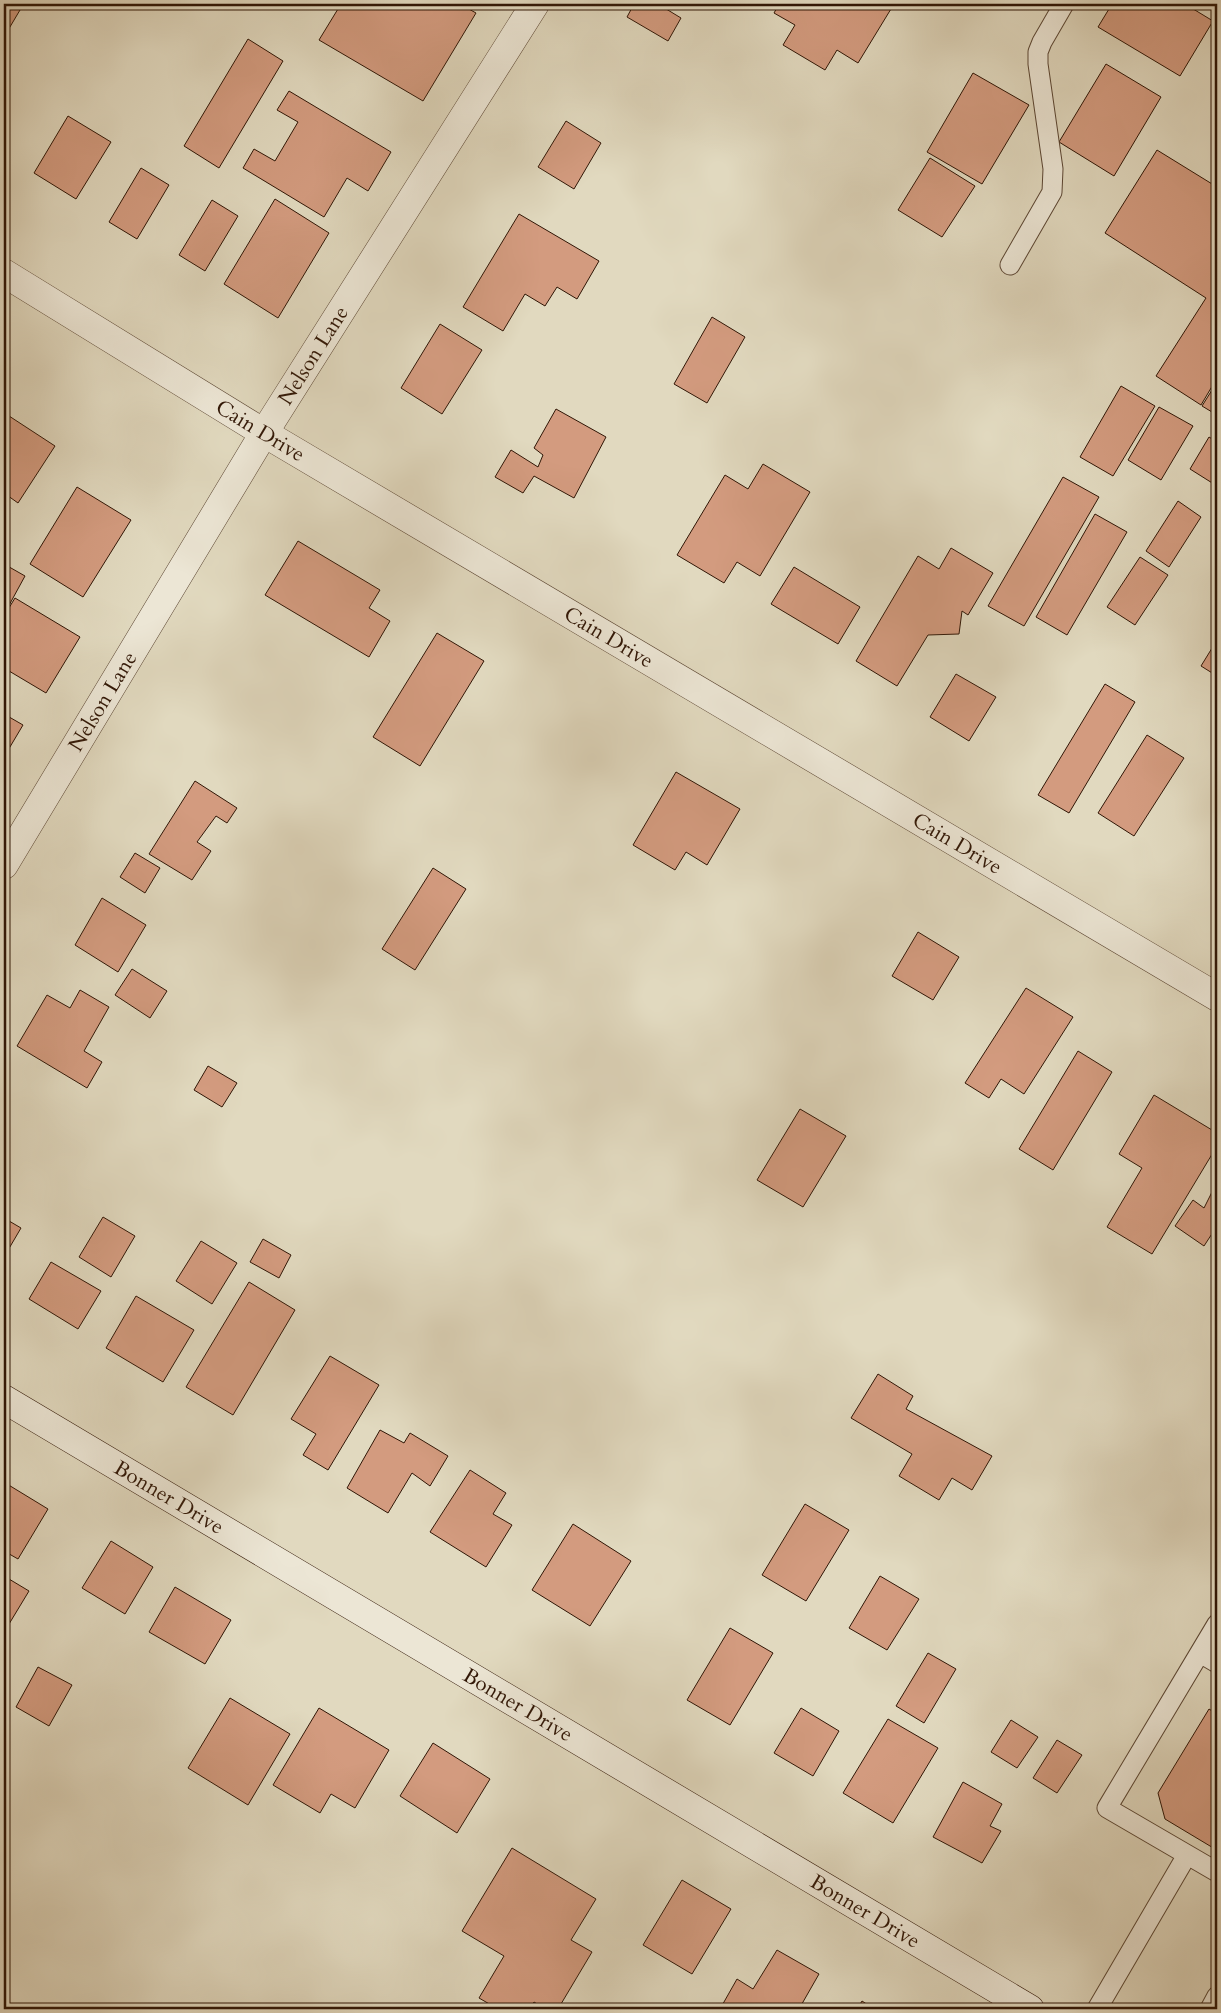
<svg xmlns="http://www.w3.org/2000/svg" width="1221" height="2013" font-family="Cardo,serif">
	<rect width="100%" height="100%" fill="#e1d9bf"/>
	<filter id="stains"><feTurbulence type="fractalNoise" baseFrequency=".004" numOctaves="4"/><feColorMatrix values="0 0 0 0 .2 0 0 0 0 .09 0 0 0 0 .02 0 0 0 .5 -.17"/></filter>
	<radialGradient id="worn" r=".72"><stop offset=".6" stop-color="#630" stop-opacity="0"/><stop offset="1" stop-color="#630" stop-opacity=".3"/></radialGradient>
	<path fill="#d39b7f" stroke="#301606" d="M4,4H11L20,10L4,37Z
		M341,4H359L366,8L369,4H460L476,13L423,101L319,40Z
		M634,4H658L681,18L668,41L627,17Z
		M779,4H894L858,63L837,50L825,70L783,45L795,25L774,13Z
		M1112,4H1185L1213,21L1180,76L1098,27Z
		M248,39L283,61L219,168L184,146Z
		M1106,64L1161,97L1114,176L1059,142Z
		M973,73L1029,105L982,184L927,152Z
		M289,91L391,152L368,191L347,178L324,217L243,168L254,149L275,161L298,122L277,110Z
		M68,116L111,142L76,199L34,173Z
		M566,121L601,143L574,189L538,167Z
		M1157,150L1217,187V378L1201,405L1156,376L1206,298L1105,233Z
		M930,158L975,186L942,237L898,210Z
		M141,168L169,185L137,239L109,222Z
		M275,199L329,233L278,318L224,284Z
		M212,200L238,216L205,271L179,255Z
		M519,214L599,261L577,299L557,287L545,306L525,294L503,331L463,307Z
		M712,317L745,337L707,403L674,384Z
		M440,324L482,350L442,414L401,388Z
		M1217,382V415L1202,406Z
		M1121,386L1155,406L1113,476L1080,457Z
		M1159,407L1193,426L1161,480L1128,460Z
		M556,409L606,437L574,498L534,476L523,493L495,477L511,450L538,467L543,455L534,448Z
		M6,414L55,446L18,503L4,493V418Z
		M1209,437L1217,442V486L1190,469Z
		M763,464L810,492L760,576L737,562L724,583L677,555L725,475L748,489Z
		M1063,477L1099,497L1024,626L988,606Z
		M77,487L131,520L83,597L30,564Z
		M1178,501L1201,517L1169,567L1146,551Z
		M1095,514L1127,532L1067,635L1036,617Z
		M298,541L380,590L369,608L390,621L369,657L265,595Z
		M951,548L993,573L968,615L962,611L959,634L928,635L897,686L856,661L918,556L939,569Z
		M1140,557L1168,575L1135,625L1107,607Z
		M4,564L25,576L7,609L4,607Z
		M794,567L860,607L838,644L771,604Z
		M15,598L80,637L46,693L4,668V616Z
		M437,633L484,661L420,766L373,737Z
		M1217,640V676L1201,666Z
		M956,674L996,697L969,741L930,717Z
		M1105,684L1135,702L1069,813L1038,795Z
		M4,714L23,725L4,757Z
		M1147,735L1184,758L1134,836L1098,813Z
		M676,772L740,809L707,865L686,852L675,870L633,845Z
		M195,781L237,808L227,823L216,816L197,842L211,851L192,880L149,854Z
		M135,853L160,868L145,893L120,877Z
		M433,868L466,889L415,970L382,949Z
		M102,898L146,925L118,972L75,945Z
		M918,932L959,957L933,1000L892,976Z
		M132,969L167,991L150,1018L115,995Z
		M1026,988L1073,1017L1024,1094L1001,1079L989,1098L965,1083Z
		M80,990L109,1007L84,1051L102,1062L87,1088L17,1046L47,995L70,1008Z
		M1078,1051L1112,1072L1053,1170L1019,1149Z
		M208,1066L237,1083L222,1107L194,1090Z
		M1154,1095L1217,1133V1146L1152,1254L1107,1227L1142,1168L1119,1154Z
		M800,1109L846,1136L803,1207L757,1180Z
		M1217,1182V1226L1204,1246L1175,1226L1193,1200L1204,1208Z
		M103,1217L135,1236L111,1277L79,1257Z
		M4,1218L21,1228L4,1257Z
		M263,1239L291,1255L279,1278L250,1262Z
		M201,1241L237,1263L212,1304L176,1281Z
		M51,1262L101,1291L78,1329L29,1299Z
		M249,1282L295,1310L233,1415L186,1387Z
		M136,1296L194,1330L163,1382L106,1348Z
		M330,1356L379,1385L328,1470L303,1455L316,1434L291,1419Z
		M878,1374L913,1396L906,1409L992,1456L972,1490L952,1478L939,1500L899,1476L912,1454L851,1418Z
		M380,1430L404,1443L410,1433L448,1456L430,1486L412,1473L388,1513L347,1488Z
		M470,1470L506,1493L493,1514L512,1525L486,1567L430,1532Z
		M7,1484L48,1509L18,1559L4,1551V1490Z
		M805,1504L849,1530L806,1601L762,1575Z
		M573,1524L631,1561L590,1626L532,1590Z
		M111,1541L153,1567L125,1614L82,1588Z
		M4,1576L29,1591L6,1629L4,1628Z
		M880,1576L919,1599L887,1650L849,1628Z
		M175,1587L231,1620L205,1664L149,1632Z
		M730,1628L773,1653L730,1725L687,1700Z
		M928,1653L956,1669L924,1723L896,1706Z
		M38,1667L72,1685L49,1726L16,1707Z
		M230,1698L290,1734L248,1805L188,1768Z
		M319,1708L389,1750L355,1808L331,1794L320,1813L273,1785Z
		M801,1708L839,1731L813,1776L774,1753Z
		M1209,1709L1217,1714V1846L1215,1849L1165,1819L1158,1793Z
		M888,1719L938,1748L893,1823L843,1793Z
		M1011,1720L1038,1737L1017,1768L991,1752Z
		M1057,1740L1082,1755L1057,1793L1033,1778Z
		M433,1743L490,1779L457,1833L400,1796Z
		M963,1782L1002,1804L990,1826L1001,1831L982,1863L933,1837Z
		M512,1848L596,1899L571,1940L592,1952L558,2009H545L534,2002L529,2009H498L479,1998L504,1956L462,1931Z
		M682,1880L731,1909L692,1974L643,1945Z
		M777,1950L819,1974L799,2009H720L737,1979L753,1989Z
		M862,2001L874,2009H857Z"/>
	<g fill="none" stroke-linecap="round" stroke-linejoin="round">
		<defs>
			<path id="lane" d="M1010,265L1052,192L1053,169L1038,64V52L1042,42L1064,4
				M1217,1624L1107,1808L1217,1872
				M1200,1653L1217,1663
				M1097,2009L1187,1855
				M1210,2009L1217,1996"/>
			<g id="street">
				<path id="s1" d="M4,273L264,433L1217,997"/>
				<path id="s2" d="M4,865L264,433L535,4"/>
			</g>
			<g id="secondary">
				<path id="s3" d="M4,1399L1030,2009"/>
			</g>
		</defs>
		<use href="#lane" stroke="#5c4734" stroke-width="21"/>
		<use href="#street" stroke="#5c4734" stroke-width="29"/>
		<use href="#secondary" stroke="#301606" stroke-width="29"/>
		<use href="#lane" stroke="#ece6d5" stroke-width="19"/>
		<use href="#street" stroke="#ece6d5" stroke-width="28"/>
		<use href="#secondary" stroke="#ece6d5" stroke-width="28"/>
	</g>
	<g text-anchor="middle" stroke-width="4" stroke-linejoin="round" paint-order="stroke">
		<g font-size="21" fill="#301606" stroke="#ece6d5">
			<text dy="7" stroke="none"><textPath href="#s2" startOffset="596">Nelson Lane</textPath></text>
			<text dy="7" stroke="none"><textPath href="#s1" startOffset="301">Cain Drive</textPath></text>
			<text dy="7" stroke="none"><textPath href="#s1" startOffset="706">Cain Drive</textPath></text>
			<text dy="7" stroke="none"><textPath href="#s2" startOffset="191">Nelson Lane</textPath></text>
			<text dy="7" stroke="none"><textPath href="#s1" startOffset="1111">Cain Drive</textPath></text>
			<text dy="7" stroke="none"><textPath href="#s3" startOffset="192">Bonner Drive</textPath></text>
			<text dy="7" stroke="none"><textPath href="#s3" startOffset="598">Bonner Drive</textPath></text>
			<text dy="7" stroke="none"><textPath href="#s3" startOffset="1002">Bonner Drive</textPath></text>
		</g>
	</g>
	<rect width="1221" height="2013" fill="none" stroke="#e1d9bf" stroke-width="20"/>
	<rect x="5" y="5" width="1211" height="2003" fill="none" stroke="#301606" stroke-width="2.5"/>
	<rect x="10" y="10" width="1201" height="1993" fill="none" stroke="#301606"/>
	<rect width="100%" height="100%" filter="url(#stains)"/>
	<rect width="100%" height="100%" fill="url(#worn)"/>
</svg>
